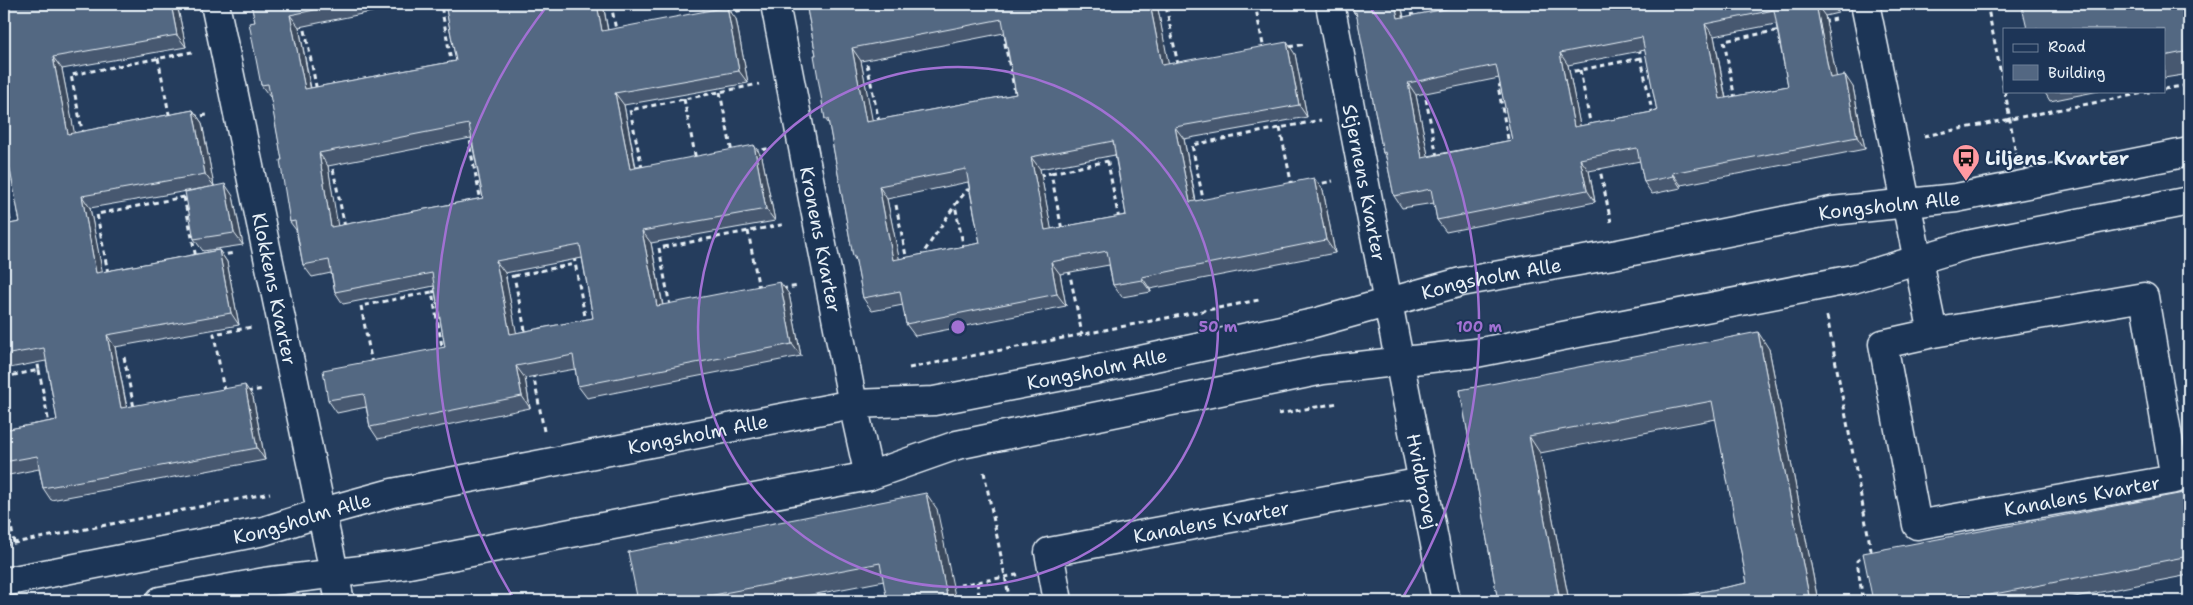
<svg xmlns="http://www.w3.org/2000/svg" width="2193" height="605" font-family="'Shantell Sans',sans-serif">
	<rect width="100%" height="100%" fill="#253d5d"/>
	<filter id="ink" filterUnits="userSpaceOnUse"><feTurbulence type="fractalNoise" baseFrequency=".02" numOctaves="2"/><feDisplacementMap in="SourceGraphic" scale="10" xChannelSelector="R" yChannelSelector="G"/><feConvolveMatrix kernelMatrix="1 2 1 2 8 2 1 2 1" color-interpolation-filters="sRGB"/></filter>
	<g filter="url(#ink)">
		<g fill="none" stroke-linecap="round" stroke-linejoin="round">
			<defs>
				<g id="minor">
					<path id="s1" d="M215,4L340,601"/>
					<path id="s2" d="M775,4L853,404L869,476"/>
					<path id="s3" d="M1330,4L1446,601"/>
					<path id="s4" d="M1865,4L1933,333L1883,344L1917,525L2175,479L2144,297L1933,333"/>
					<path id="s5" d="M1058,601L1049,552L1423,482"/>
				</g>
				<g id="tertiary">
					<path id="s6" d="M4,582L264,531L323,512L392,493L853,404L934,401L1089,371L1314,323L1461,282L1618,254L1832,211L1956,198L2189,152"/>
					<path d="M160,601L265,582L409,564L869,476L957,445L1323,370L1476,353L1853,279L1967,245L2189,201"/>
				</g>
			</defs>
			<use href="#minor" stroke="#e8f1f8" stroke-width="31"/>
			<use href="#tertiary" stroke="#e8f1f8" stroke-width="31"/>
			<path stroke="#e8f1f8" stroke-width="3" stroke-dasharray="5 4" stroke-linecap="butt" d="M447,4L441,5L452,66
				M611,4L616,30
				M703,4L705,15
				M1255,4L1264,50
				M1411,4L1413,18
				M1987,4L2004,89
				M727,13L743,10
				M1823,22L1836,19
				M305,30L317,91
				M1009,38L1004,39L1016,97
				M1289,47L1305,44
				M1639,48L1653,116
				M158,58L170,119
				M867,64L879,122
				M1178,65L1166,6L1178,4
				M1580,70L1591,127
				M1565,73L1641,58
				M1503,85L1498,86L1509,144
				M2164,89L2189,85
				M2005,91L2016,155
				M720,92L732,153
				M684,99L696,160
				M1426,99L1437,157
				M1735,99L1724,41L1780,30
				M193,117L207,115
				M1280,128L1292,186
				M83,135L71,75L192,52
				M1924,136L2154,91
				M474,142L469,143L481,201
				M754,152L770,148
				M1106,152L1119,220
				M1599,165L1611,222
				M642,168L630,110L759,84
				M333,169L345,227
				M1051,173L1108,161
				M1039,175L1051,173L1062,230
				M1314,185L1333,181
				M4,189L11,226
				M184,197L196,258
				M1204,204L1192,145L1321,120
				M896,205L907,261
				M748,231L759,289
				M964,249L955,205L967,190L974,189
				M218,256L234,253
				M574,257L586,322
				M920,258L955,205
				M1069,270L1082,334
				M108,273L97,214L189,196
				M514,276L575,264
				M502,278L514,276L526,335
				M782,289L798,286
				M437,291L432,292L443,352
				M670,306L659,248L786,224
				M1827,316L1871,550L1857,561L1863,601
				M124,357L134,408
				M372,364L361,306L432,292
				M909,368L1259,300
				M39,370L49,424
				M533,373L544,431
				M4,377L39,370L37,359
				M224,391L214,334L252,327
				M247,392L263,389
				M1278,414L1338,403
				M984,472L1010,601
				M4,485L14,543
				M4,545L270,493
				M977,582L980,601
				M960,585L1022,574
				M2179,601L2189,599"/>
			<use href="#minor" stroke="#1d3557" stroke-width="28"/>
			<use href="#tertiary" stroke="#1d3557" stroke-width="28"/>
		</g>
		<path fill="#475970" stroke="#e8f1f8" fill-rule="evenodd" d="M4,4H177L186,47L62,69L74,133L193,110L202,123L214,186L233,196L243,245L203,251L194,239L210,187L90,208L102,272L219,250L227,262L239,325L115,347L127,407L253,397L265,460L51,500L43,488L39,469L4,476V430L57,420L46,361L4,369V225L20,222L9,163L4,164Z
			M251,4H410L299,27L311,88L456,61L445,4H603L608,30L736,19L748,83L624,105L636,167L762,157L775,221L651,243L663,305L789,294L801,356L587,398L578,386L575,369L525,378L530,408L378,439L370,427L366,407L337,413L328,400L445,347L434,286L343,304L335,292L331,273L312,277L303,265L296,230L290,222L282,160L271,97H270L261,85L255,22ZM471,138L483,198L337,226L328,166ZM582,258L593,318L516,333L505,273Z
			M806,4H1157L1168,64L1295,54L1307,117L1184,139L1196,201L1323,190L1335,253L1150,289L1151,292L1122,297L1113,285L1109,265L1060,274L1066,306L915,336L906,324L903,305L872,311L863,298L856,261L853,256L829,124L825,119L816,55ZM1004,33L1016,94L872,121L861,61ZM1115,155L1126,215L1051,229L1040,169ZM968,182L980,243L899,259L887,199Z
			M1353,4H1401L1404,17L1472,4H1836L1838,13L1825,16L1836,77L1853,87L1865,149L1681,185V188L1652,194L1644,182L1640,161L1589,171L1595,202L1446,232L1437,220L1434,203L1402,208L1394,196L1386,157L1383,153L1357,16L1354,13ZM1776,24L1788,86L1726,98L1714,36ZM1645,50L1657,111L1580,126L1568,65ZM1499,78L1512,140L1428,156L1416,95Z
			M2189,4V74L2164,78V29Z
			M2044,91H2099L2050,101Z
			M1769,349L1818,601H1656L1747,583L1716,419L1540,453L1569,601H1498L1460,390Z
			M2189,492V575L2054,601H1873Z
			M937,509L884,581L780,601H638Z"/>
		<path fill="#3a485b" stroke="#e8f1f8" d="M171,4H177L186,47L177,35Z
			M597,4H603L610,43L602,31Z
			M1150,4H1157L1171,77L1162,65Z
			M1395,4H1401L1406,30L1398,18Z
			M1816,4L1825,16L1839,90L1830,78Z
			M1831,4H1836L1838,13Z
			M2185,4H2189V24Z
			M727,7L736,19L748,83L739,71Z
			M290,15L299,27L313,102L305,89Z
			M1705,24L1714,36L1728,111L1720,99Z
			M1287,42L1295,54L1307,117L1299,105Z
			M852,48L861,61L875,134L866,122Z
			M1560,53L1568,65L1583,140L1574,127Z
			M53,57L62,69L77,146L68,134Z
			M1845,75L1853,87L1865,149L1857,137Z
			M1408,83L1416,95L1431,170L1422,158Z
			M615,93L624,105L638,181L630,169Z
			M193,110L202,123L214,186L205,174Z
			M1175,127L1184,139L1198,215L1190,202Z
			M754,145L762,157L775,221L766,209Z
			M319,153L328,166L340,239L331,227Z
			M1031,157L1040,169L1054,243L1045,230Z
			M1580,159L1589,171L1595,202L1587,190Z
			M1672,173L1681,185V188L1673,176Z
			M1314,178L1323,190L1335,253L1326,240Z
			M225,184L233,196L243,245L234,233Z
			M879,186L887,199L902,272L893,260Z
			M82,196L90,208L105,285L96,273Z
			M642,231L651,243L665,318L657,306Z
			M219,250L227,262L239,325L231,313Z
			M496,261L505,273L519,346L510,334Z
			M1051,262L1060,274L1066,306L1057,294Z
			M1142,277L1150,289L1151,292L1142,280Z
			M780,282L789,294L801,356L792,344Z
			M1758,332L1769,349L1818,601H1810Z
			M107,335L115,347L129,420L121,408Z
			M516,366L525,378L530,408L522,396Z
			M245,385L253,397L265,460L257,448Z
			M1529,436L1540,453L1569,601H1560Z
			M926,493L937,509L956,601H948Z"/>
		<path fill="#536782" stroke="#e8f1f8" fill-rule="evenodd" d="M4,4H171L177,35L53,57L68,134L193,110L205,174L82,196L96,273L219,250L231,313L107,335L121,408L245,385L257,448L43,488L37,456L4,462V430L57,420L44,348L4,355V225L20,222L6,149L4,150Z
			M251,4H344L290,15L305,89L456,61L445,4H597L602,31L727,7L739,71L615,93L630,169L754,145L766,209L642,231L657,306L780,282L792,344L578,386L573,355L516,366L522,396L370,427L364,394L328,400L323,370L445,347L432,273L335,292L329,260L303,265L295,221L290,222L280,160H282L268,84L261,85L249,23L255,22ZM469,124L483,198L331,227L319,153ZM580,245L593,318L510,334L496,261Z
			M806,4H1150L1162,65L1287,42L1299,105L1175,127L1190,202L1314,178L1326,240L1142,277V280L1113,285L1107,251L1051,262L1057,294L906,324L900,291L863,298L855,256H853L828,119H825L814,55H816ZM1002,19L1016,94L866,122L852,48ZM1113,141L1126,215L1045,230L1031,157ZM966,169L980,243L893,260L879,186Z
			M1353,4H1395L1398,18L1472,4H1816L1830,78L1845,75L1857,137L1672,173L1673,176L1644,182L1637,148L1580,159L1587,190L1437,220L1431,189L1394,196L1385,152L1383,153L1356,12L1354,13ZM1774,10L1788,86L1720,99L1705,24ZM1642,37L1657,111L1574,127L1560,53ZM1496,65L1512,140L1422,158L1408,83Z
			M2039,4H2185L2189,24V51L2164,56V29H2027L2022,7Z
			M225,184L234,233L194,239L185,192Z
			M1758,332L1810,601H1656L1747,583L1712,401L1529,436L1560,601H1498L1460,390Z
			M2189,492V556L1959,601H1873L1863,553Z
			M926,493L948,601H887L880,563L698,598L699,601H638L628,552Z"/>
	</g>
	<g fill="none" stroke="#a171d3" stroke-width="2.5">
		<circle cx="958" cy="327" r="260"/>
		<path d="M514 599A521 521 0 0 1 547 6M1369 6A521 521 0 0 1 1402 599"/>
	</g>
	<defs>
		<symbol id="bus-pin" viewBox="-11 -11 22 30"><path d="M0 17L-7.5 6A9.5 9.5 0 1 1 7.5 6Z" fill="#ff9aa2" stroke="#1d3557"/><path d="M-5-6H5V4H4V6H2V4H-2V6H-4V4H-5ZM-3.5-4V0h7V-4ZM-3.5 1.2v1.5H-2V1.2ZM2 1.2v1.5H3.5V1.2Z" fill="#111"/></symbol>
	</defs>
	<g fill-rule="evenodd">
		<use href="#bus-pin" x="1950" y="142" width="32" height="43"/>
	</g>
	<g text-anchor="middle" stroke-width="4" stroke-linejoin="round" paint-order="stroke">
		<g font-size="19" font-weight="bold" fill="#e8f1f8" stroke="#1d3557" text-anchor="start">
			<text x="1985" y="165">Liljens Kvarter</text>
		</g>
		<g font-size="19" fill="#e8f1f8" stroke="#1d3557">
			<text dy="7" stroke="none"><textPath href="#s3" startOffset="182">Stjernens Kvarter</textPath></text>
			<text dy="7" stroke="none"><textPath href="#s6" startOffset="1925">Kongsholm Alle</textPath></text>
			<text dy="7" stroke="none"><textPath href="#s2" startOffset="240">Kronens Kvarter</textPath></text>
			<text dy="7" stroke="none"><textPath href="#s6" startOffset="1520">Kongsholm Alle</textPath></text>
			<text dy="7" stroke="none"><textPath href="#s1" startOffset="291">Klokkens Kvarter</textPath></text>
			<text dy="7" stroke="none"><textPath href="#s6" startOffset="1115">Kongsholm Alle</textPath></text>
			<text dy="7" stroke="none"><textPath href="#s6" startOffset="710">Kongsholm Alle</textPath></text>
			<text dy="7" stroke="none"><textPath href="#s3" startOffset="486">Hvidbrovej</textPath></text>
			<text dy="7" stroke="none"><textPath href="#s4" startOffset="739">Kanalens Kvarter</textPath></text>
			<text dy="7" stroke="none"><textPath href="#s6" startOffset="305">Kongsholm Alle</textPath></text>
			<text dy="7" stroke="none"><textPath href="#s5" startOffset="215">Kanalens Kvarter</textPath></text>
		</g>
	</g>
	<circle cx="958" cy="327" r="8" fill="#a171d3" stroke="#1d3557" stroke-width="2.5"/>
	<g font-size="15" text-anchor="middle" font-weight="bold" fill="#a171d3" stroke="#1d3557" stroke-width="4" stroke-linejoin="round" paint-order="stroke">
		<text x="1218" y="332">50 m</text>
		<text x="1479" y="332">100 m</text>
	</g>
	<rect width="2193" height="605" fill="none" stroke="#1d3557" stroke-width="20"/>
	<rect x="10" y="10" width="2173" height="585" fill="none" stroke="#e8f1f8" stroke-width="2" filter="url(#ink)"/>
	<rect x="2003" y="28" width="162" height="65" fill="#1d3557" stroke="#6e8097"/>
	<rect x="2013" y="44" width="25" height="8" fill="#1d3557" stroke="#6e8097"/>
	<text x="2048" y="52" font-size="15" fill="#e8f1f8">Road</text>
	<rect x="2013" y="65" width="25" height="15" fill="#536782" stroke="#6e8097"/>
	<text x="2048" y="78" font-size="15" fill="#e8f1f8">Building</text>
</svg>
